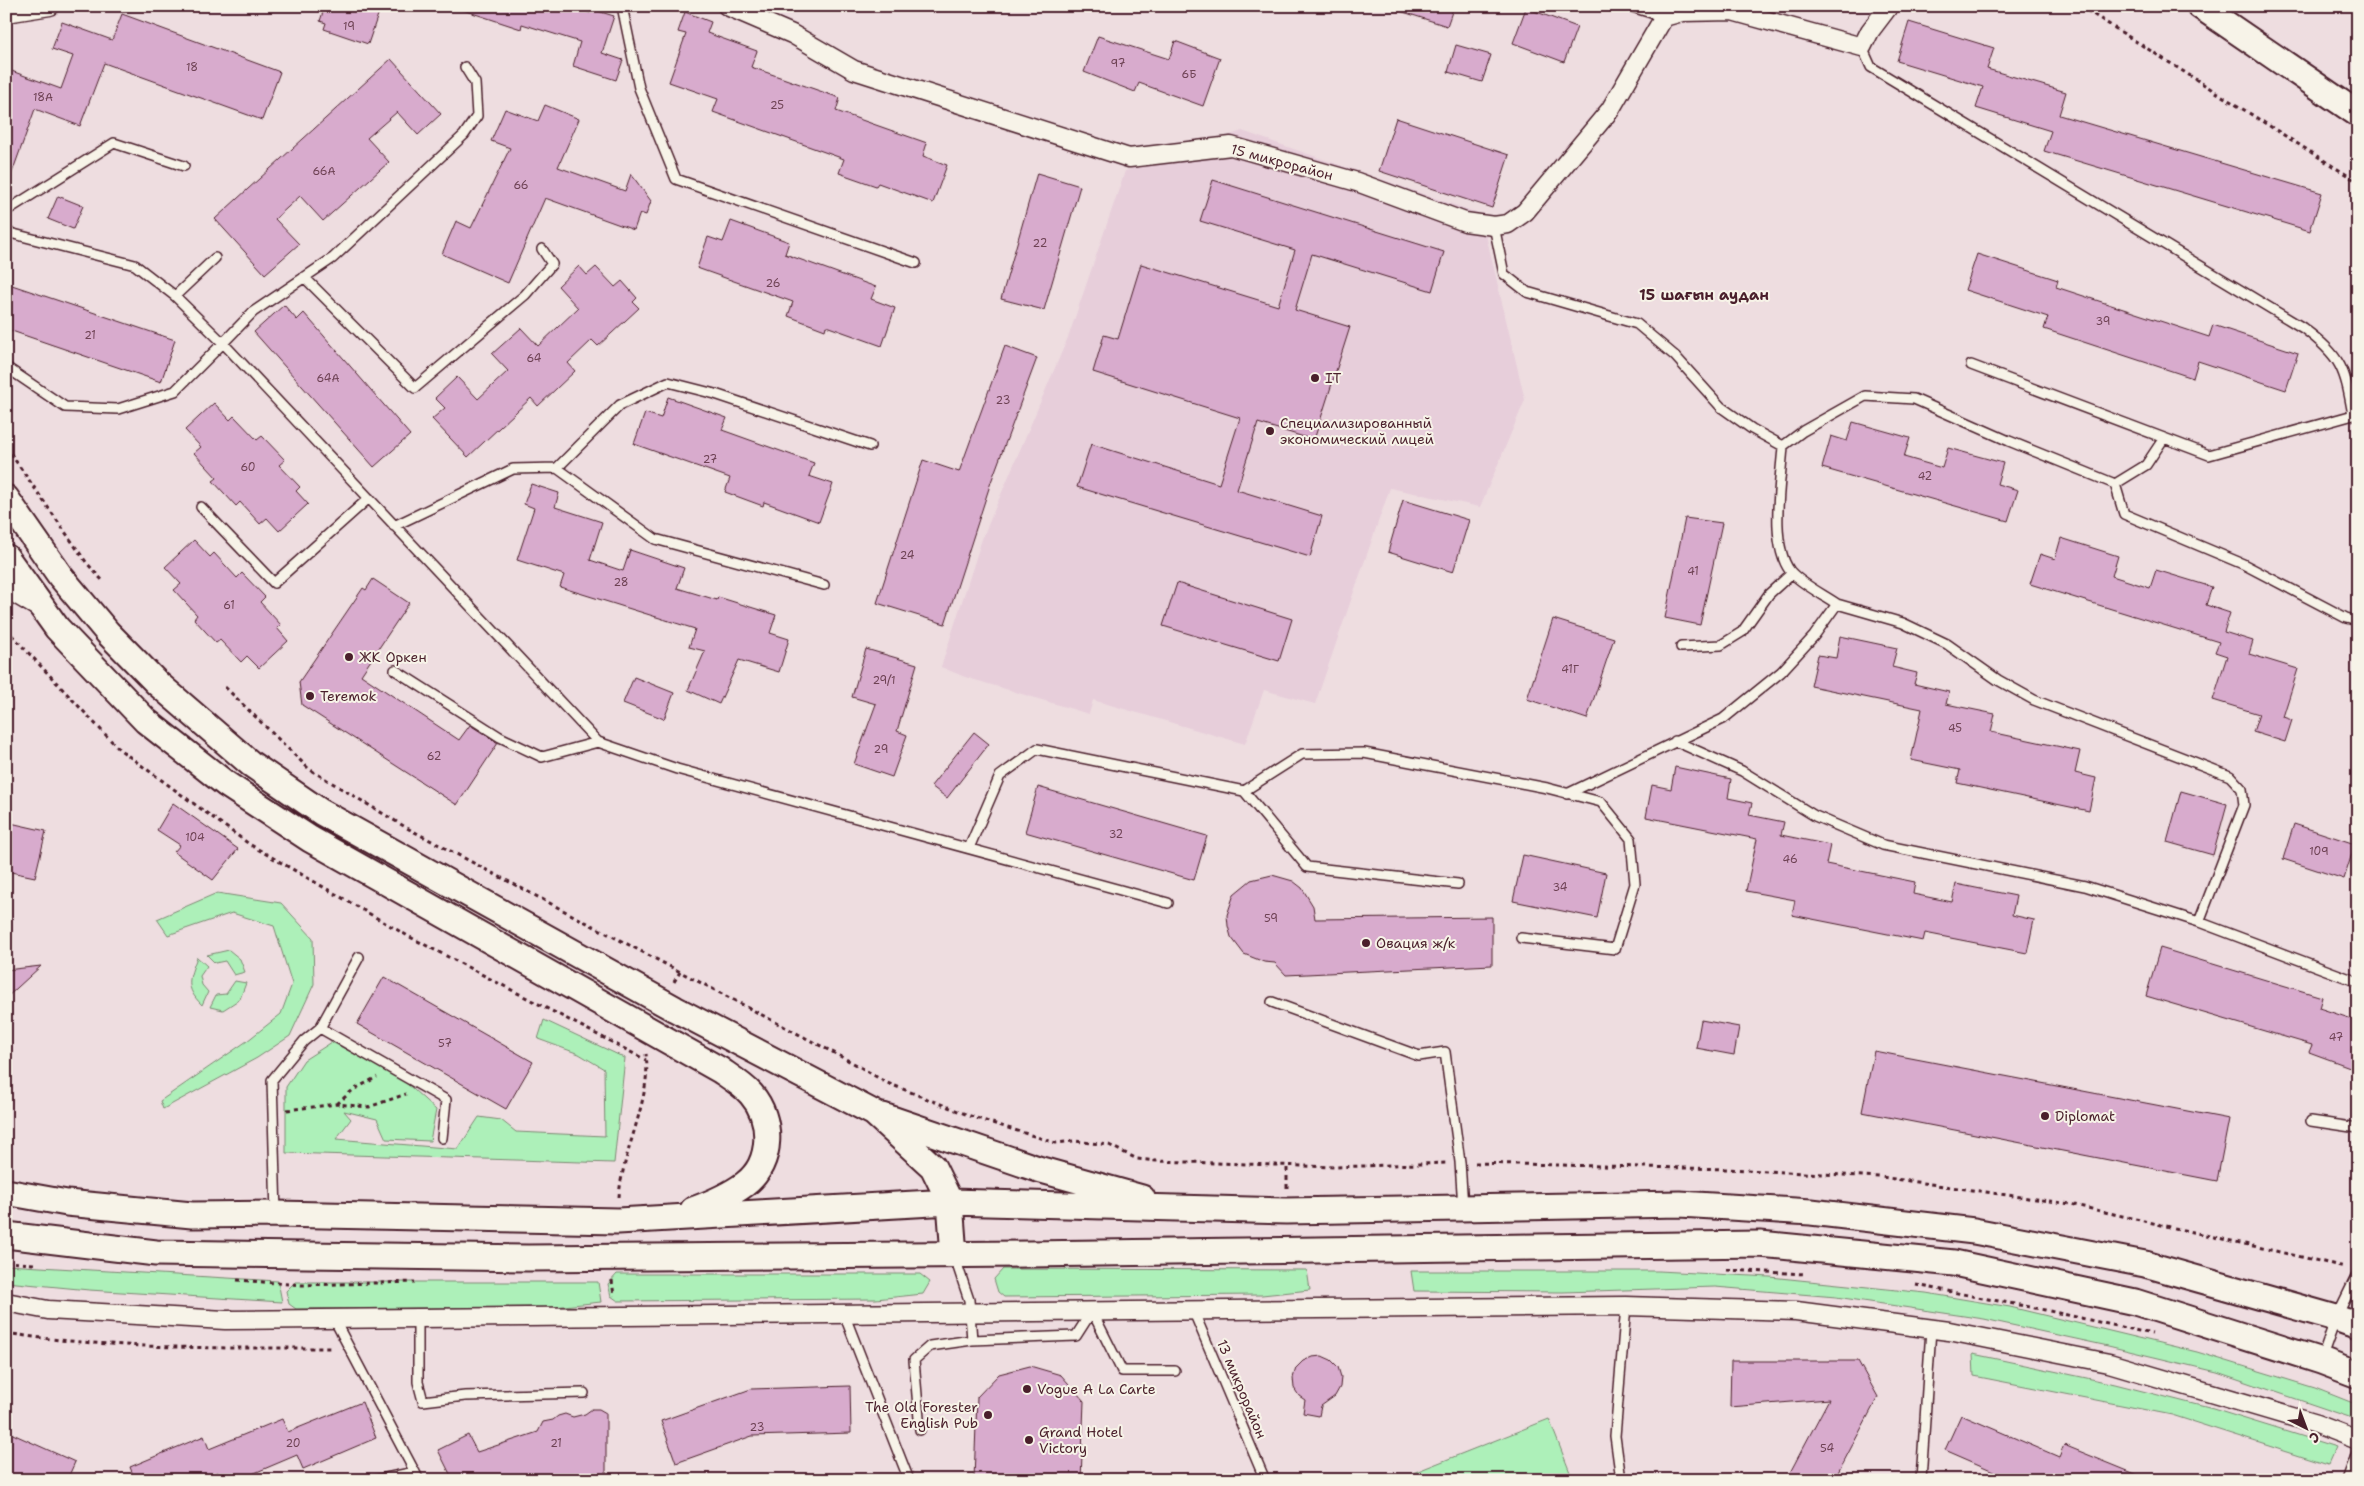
<svg xmlns="http://www.w3.org/2000/svg" width="2364" height="1486" font-family="'Shantell Sans',sans-serif">
	<rect width="100%" height="100%" fill="#eedde0"/>
	<filter id="ink" filterUnits="userSpaceOnUse"><feTurbulence type="fractalNoise" baseFrequency=".02" numOctaves="2"/><feDisplacementMap in="SourceGraphic" scale="10" xChannelSelector="R" yChannelSelector="G"/><feConvolveMatrix kernelMatrix="1 2 1 2 8 2 1 2 1" color-interpolation-filters="sRGB"/></filter>
	<g filter="url(#ink)">
		<path fill="#e7ceda" d="M1242,131L1481,214L1525,400L1480,507L1390,488L1315,704L1264,690L1245,744L1093,700L1089,714L965,677L941,667L982,539L1069,335L1125,171Z"/>
		<path fill="#adf0b9" stroke="#7c8872" d="M217,893L281,903L313,938L314,984L290,1036L257,1058L163,1109L160,1101L247,1041L281,1014L292,984L274,926L232,913L168,935L157,919Z
			M229,950L240,959L245,972L234,975L225,961L215,963L207,955Z
			M197,957L207,966L200,976L202,985L208,992L202,1005C184,987 189,979 197,957Z
			M235,981L246,983L240,999L223,1010L210,1007L216,995L226,994Z
			M544,1020L625,1058L614,1163L286,1153V1087L304,1060L332,1042L402,1079L436,1110L430,1141L386,1139L377,1119L344,1111L351,1119L336,1139L458,1149L479,1117L501,1120L516,1132L605,1136L604,1069L579,1054L538,1039Z
			M6,1265L278,1281L282,1302L89,1290L6,1282Z
			M1003,1269L1307,1270L1310,1290L1262,1295L1004,1297L998,1292L994,1279Z
			M1411,1271H1659L1770,1277L1926,1293L2010,1307L2197,1352L2315,1388L2358,1405V1420L2217,1372L2108,1346L1984,1319L1836,1297L1715,1287L1563,1292L1414,1291Z
			M617,1274H920L930,1282L923,1294L876,1299L618,1301L611,1296L608,1284Z
			M295,1282H598L601,1302L554,1307L296,1309L289,1304L286,1291Z
			M1973,1354L2115,1384L2213,1409L2336,1447L2328,1465L2172,1415L1974,1376Z
			M1549,1419L1573,1480H1415L1413,1473Z"/>
		<path fill="#d8abcd" stroke="#4a1f2b" d="M325,6H381L368,44L324,29L326,23L320,21Z
			M464,6H571L590,13L591,9L614,16L602,53L623,60L616,80L573,66L580,42L522,24L521,29L463,10Z
			M1397,6H1454L1447,26L1397,10Z
			M1526,8L1577,27L1564,62L1513,43Z
			M685,12L711,22L707,33L757,51L751,67L840,98L836,111L927,143L923,156L947,165L933,203L878,183L876,186L839,173L844,159L713,112L718,99L669,82L686,34L678,32Z
			M122,14L280,72L262,120L104,63L80,126L35,109L9,181H6V69L61,89L73,56L52,49L62,22L112,40Z
			M1909,22L1994,48L1987,69L2066,92L2059,115L2322,193L2310,231L2044,151L2051,131L1976,108L1983,87L1897,61Z
			M1098,36L1169,59L1175,41L1220,58L1203,106L1139,83L1135,92L1084,72Z
			M1456,45L1491,55L1482,82L1448,72Z
			M391,59L441,114L418,135L397,112L367,138L389,162L323,221L300,196L275,219L299,244L265,274L215,219Z
			M545,105L579,119L558,167L625,191L631,174L651,201L646,215L640,213L634,230L545,198L508,283L442,254L456,221L471,228L510,148L491,141L505,109L538,121Z
			M1396,118L1509,155L1492,208L1379,171Z
			M1037,173L1080,186L1044,310L1001,299Z
			M1213,180L1444,252L1432,291L1312,254L1295,310L1350,327L1314,440L1258,423L1237,490L1322,516L1310,557L1077,487L1091,444L1219,484L1240,418L1093,372L1104,335L1118,339L1141,264L1278,306L1295,250L1200,221Z
			M58,196L83,206L73,229L48,219Z
			M731,221L789,242L785,254L876,287L871,299L895,308L882,346L826,326L825,330L788,316L793,302L697,268L708,237L723,242Z
			M1977,254L2058,280L2056,287L2209,337L2213,325L2298,353L2286,390L2198,361L2193,378L2044,329L2048,317L1965,290Z
			M579,266L587,275L596,267L615,287L622,281L637,298L633,302L639,308L598,346L592,340L568,363L575,371L538,406L531,398L468,457L432,419L445,408L435,398L457,377L478,399L508,371L492,354L521,328L538,346L578,308L558,286Z
			M6,283L175,340L161,382L6,329Z
			M284,305L297,320L304,313L410,435L374,467L254,332Z
			M1005,346L1037,358L991,482L945,624L877,603L923,460L959,472Z
			M668,397L727,418L722,430L814,463L809,476L833,484L819,522L764,502L763,506L725,492L730,478L634,444L645,413L661,418Z
			M214,403L230,420L234,416L257,440L262,436L285,460L279,465L300,487L296,491L308,504L279,531L267,518L260,524L240,502L236,506L213,481L217,478L194,453L201,447L185,430Z
			M1853,422L1910,438L1904,457L1942,468L1948,448L2003,463L1997,484L2018,490L2008,521L1822,468L1831,436L1847,441Z
			M531,484L559,493L555,507L602,522L590,560L623,571L630,550L684,568L677,588L717,600L718,597L776,615L770,633L789,639L779,672L739,660L719,704L688,690L705,651L689,647L695,629L560,587L564,575L517,560L534,508L524,504Z
			M1403,500L1469,520L1453,572L1388,552Z
			M1685,518L1722,523L1700,625L1665,618Z
			M2061,538L2118,556L2112,576L2150,588L2156,570L2212,587L2206,605L2230,613L2224,632L2253,641L2249,654L2298,669L2283,717L2292,720L2285,742L2253,732L2259,714L2213,700L2227,656L2215,652L2219,642L2030,584L2040,554L2055,559Z
			M194,540L210,557L214,553L237,578L242,573L265,597L260,602L281,625L277,628L288,641L259,668L247,656L241,662L220,640L216,643L194,619L197,615L174,590L181,584L165,567Z
			M373,579L409,603L361,675L459,740L470,725L498,743L457,805L302,705L299,682L363,588L366,590Z
			M1177,583L1292,619L1279,661L1163,626Z
			M1553,619L1614,638L1587,719L1527,699Z
			M1840,636L1897,648L1892,667L1917,673L1914,684L1949,692L1946,704L1995,714L1991,732L2080,751L2075,773L2096,778L2089,811L1957,783L1960,770L1911,760L1922,709L1811,686L1818,655L1836,658Z
			M866,649L917,664L897,731L907,735L892,777L854,764L876,704L852,697Z
			M634,677L674,693L664,719L623,703Z
			M974,732L989,744L947,798L931,786Z
			M1675,767L1731,779L1728,798L1752,803L1749,815L1784,822L1781,835L1830,845L1826,864L1915,882L1913,894L1952,902L1956,884L2016,896L2012,915L2034,920L2027,953L1925,933L1923,941L1792,915L1795,900L1746,891L1757,839L1646,817L1652,785L1671,789Z
			M1038,787L1207,836L1194,880L1025,832Z
			M2181,791L2227,804L2213,855L2167,842Z
			M173,803L238,849L213,880L174,852L180,845L157,830Z
			M6,822L46,831L35,877L6,871Z
			M2294,824L2355,844L2344,879L2283,859Z
			M1523,855L1606,873L1597,918L1513,901Z
			M1272,875L1293,881L1302,888L1313,906L1315,919L1492,917V965L1286,975L1275,963L1264,962L1244,954L1231,937L1228,926L1227,915L1234,894L1251,880Z
			M2160,948L2322,997L2319,1008L2358,1021V1070L2309,1052L2312,1045L2146,996Z
			M41,966L6,998V970Z
			M384,977L533,1062L506,1109L357,1024Z
			M1701,1020L1739,1027L1734,1055L1696,1048Z
			M1874,1051L2229,1119L2217,1181L1862,1112Z
			M1322,1356L1331,1360L1338,1367L1341,1377L1340,1387L1335,1396L1321,1406L1319,1416L1303,1413L1305,1400L1299,1396L1294,1388L1293,1378L1296,1368L1303,1361L1312,1357Z
			M1731,1361H1858L1878,1397L1834,1480H1786L1829,1399L1730,1407Z
			M1030,1366L1061,1375L1084,1401L1081,1480H974L977,1397L999,1374Z
			M850,1386L851,1433L752,1436L676,1463L661,1421L751,1389Z
			M362,1402L376,1438L303,1469L297,1455L238,1480H221L218,1472L200,1480H135L130,1467L204,1436L209,1449L282,1419L288,1432Z
			M592,1409H599L606,1413V1480H453L438,1450L468,1435L477,1452L538,1432L543,1422L553,1420L558,1416L565,1414L573,1417L585,1414Z
			M1961,1415L2059,1457L2064,1445L2150,1480H2014L1945,1450Z
			M6,1431L75,1462L67,1480H16L6,1475Z"/>
		<g fill="none" stroke-linecap="round" stroke-linejoin="round">
			<defs>
				<path id="lane" d="M622,6L639,88L676,179L916,263
					M1629,6L1664,17
					M1862,47L1871,67L2303,328C2342,357 2345,369 2353,415
					M465,67L475,83L477,116L464,135L333,258L253,312L223,343L598,742L677,769L1168,903
					M6,211L114,143L184,166
					M1494,226L1504,274L1527,292L1637,324L1675,356L1721,407L1752,429L1783,446
					M6,232L135,265L175,296L223,343L175,391L118,409L65,407L6,367
					M304,277L415,388L525,295L552,264L542,249
					M175,296L215,258
					M1971,365L2209,455L2357,414
					M2115,484L2124,514L2243,564L2346,618L2358,621
					M201,507L274,583L369,498
					M394,526L513,469L557,468
					M824,585L655,539L557,468L620,405L668,382L715,394L870,446
					M1837,604L1903,623L1947,644L1998,680L2034,700L2230,776L2242,789L2244,805L2199,922
					M1681,647L1721,645L1742,632L1769,594L1792,573
					M395,670L500,737L542,757L598,742
					M1675,741L1742,771L1815,816L1883,845L2085,886L2199,922L2358,982
					M1244,791L1302,754L1364,753L1547,788L1601,802L1631,839L1635,884L1615,949L1521,938
					M1567,794L1723,719L1781,672L1814,636L1837,604C1824,595 1800,583 1790,571C1769,543 1781,480 1783,446L1803,431L1865,396L1914,399L2009,441L2115,484L2146,465L2164,438
					M969,848L1000,776L1037,749L1244,791L1307,867L1458,884
					M1272,1002L1419,1056L1445,1052L1460,1162L1463,1207
					M320,1028L359,957
					M2311,1121L2358,1128
					M276,1214L272,1080L304,1041L320,1028L446,1100L442,1138
					M954,1255L969,1300L972,1340L1076,1336L1092,1311
					M1193,1310L1265,1480
					M1092,1311L1122,1371H1175
					M844,1314L909,1480
					M418,1318V1382L423,1401L465,1396L584,1393
					M334,1319L419,1480
					M2321,1360L2336,1318L2358,1273
					M920,1430L914,1360L930,1346L972,1340
					M376,1480L415,1472
					M1621,1480L1615,1436L1626,1306
					M1921,1480L1931,1329
					M2347,1480L2358,1450"/>
				<path id="street" d="M727,6L792,34L854,70L1129,158L1231,146L1357,182L1465,222L1494,226L1508,224L1525,212L1610,110L1664,17L1682,12L1732,11L1862,47L1870,31L1889,6
					M6,13L50,6
					M6,592L10,591L39,608
					M6,1302L48,1310L225,1320L1626,1306L1796,1311L1949,1331L2109,1363L2316,1424L2358,1440"/>
				<path id="secondary" d="M2200,6L2358,114
					M6,498L61,577L108,633L157,683L251,764L321,812L675,1009L874,1113L933,1167L950,1202L954,1255
					M6,557L57,628L146,721L226,784L310,839L720,1070C730,1077 743,1085 751,1094C773,1119 773,1163 745,1184C729,1196 712,1203 693,1210
					M883,1116L1038,1169L1142,1198
					M6,1192L67,1203L192,1215L276,1214L618,1221L950,1202L1286,1211L1680,1204L1811,1212L1974,1231L2145,1264L2336,1318L2358,1326
					M6,1235L156,1253L528,1258L1028,1254L1760,1244L1954,1263L2135,1302L2321,1361L2358,1375"/>
			</defs>
			<use href="#lane" stroke="#4a1f2b" stroke-width="12"/>
			<use href="#street" stroke="#4a1f2b" stroke-width="21"/>
			<use href="#secondary" stroke="#4a1f2b" stroke-width="29"/>
			<path stroke="#4a1f2b" stroke-width="3" stroke-dasharray="4 4" stroke-linecap="butt" d="M2080,6L2358,182
				M6,447L86,562L102,580
				M6,629L119,749L249,844L408,936L646,1060
				M225,687L309,769L407,828L857,1065L885,1082L973,1117L1056,1143L1074,1141L1109,1145L1137,1159L1157,1161L1334,1167L1447,1163
				M674,982L680,972
				M337,1104L353,1090L377,1077
				M287,1110L337,1104L369,1107L406,1094
				M1475,1163L1727,1169L1881,1177L2070,1204L2345,1267
				M1287,1188V1165
				M619,1197C622,1151 652,1099 646,1054
				M6,1262L34,1264
				M1727,1270L1806,1274
				M237,1280L302,1285L415,1282
				M612,1280L614,1296
				M1916,1285L2045,1310L2152,1334
				M6,1333C114,1350 225,1348 333,1348"/>
			<use href="#lane" stroke="#f7f3e8" stroke-width="9"/>
			<use href="#street" stroke="#f7f3e8" stroke-width="18"/>
			<use href="#secondary" stroke="#f7f3e8" stroke-width="25"/>
		</g>
	</g>
	<g fill="#4a1f2b" stroke="#f7f3e8" stroke-width="2">
		<circle cx="1315" cy="378" r="5"/>
		<circle cx="1270" cy="431" r="5"/>
		<circle cx="349" cy="657" r="5"/>
		<circle cx="310" cy="696" r="5"/>
		<circle cx="1366" cy="943" r="5"/>
		<circle cx="2045" cy="1116" r="5"/>
		<circle cx="1027" cy="1389" r="5"/>
		<circle cx="988" cy="1415" r="5"/>
		<circle cx="1029" cy="1440" r="5"/>
	</g>
	<g text-anchor="middle" stroke-width="4" stroke-linejoin="round" paint-order="stroke">
		<g font-size="11" fill="#6e4254">
			<text x="349" y="30">19</text>
			<text x="1118" y="67">97</text>
			<text x="192" y="71">18</text>
			<text x="1189" y="78">6Б</text>
			<text x="43" y="101">18А</text>
			<text x="777" y="109">25</text>
			<text x="324" y="175">66А</text>
			<text x="521" y="189">66</text>
			<text x="1040" y="247">22</text>
			<text x="773" y="287">26</text>
			<text x="2103" y="325">39</text>
			<text x="90" y="339">21</text>
			<text x="534" y="362">64</text>
			<text x="328" y="382">64А</text>
			<text x="1003" y="404">23</text>
			<text x="710" y="463">27</text>
			<text x="248" y="471">60</text>
			<text x="1925" y="480">42</text>
			<text x="907" y="559">24</text>
			<text x="1693" y="575">41</text>
			<text x="621" y="586">28</text>
			<text x="229" y="609">61</text>
			<text x="1570" y="673">41Г</text>
			<text x="884" y="684">29/1</text>
			<text x="1955" y="732">45</text>
			<text x="881" y="753">29</text>
			<text x="434" y="760">62</text>
			<text x="1116" y="838">32</text>
			<text x="195" y="841">104</text>
			<text x="2319" y="855">109</text>
			<text x="1790" y="863">46</text>
			<text x="1560" y="891">34</text>
			<text x="1271" y="922">59</text>
			<text x="2336" y="1041">47</text>
			<text x="445" y="1047">57</text>
			<text x="757" y="1431">23</text>
			<text x="293" y="1447">20</text>
			<text x="556" y="1447">21</text>
			<text x="1827" y="1452">54</text>
		</g>
		<g font-size="14" fill="#4a1f2b" stroke="#f7f3e8">
			<text transform="translate(1282 162) rotate(15)" y="5">15 микрорайон</text>
			<text transform="translate(1242 1389) rotate(67)" y="5">13 микрорайон</text>
		</g>
		<g font-size="14" fill="#4a1f2b" stroke="#f7f3e8" text-anchor="start">
			<text x="1325" y="383">IT</text>
			<text x="1280" y="428">Специализированный<tspan x="1280" dy="16">экономический лицей</tspan></text>
			<text x="359" y="662">ЖК Оркен</text>
			<text x="320" y="701">Teremok</text>
			<text x="1376" y="948">Овация ж/к</text>
			<text x="2055" y="1121">Diplomat</text>
			<text x="1037" y="1394">Vogue A La Carte</text>
			<text x="978" y="1412" text-anchor="end">The Old Forester<tspan x="978" dy="16">English Pub</tspan></text>
			<text x="1039" y="1437">Grand Hotel<tspan x="1039" dy="16">Victory</tspan></text>
		</g>
		<g font-size="15" font-weight="bold" fill="#4a1f2b" stroke="#f7f3e8">
			<text x="1704" y="300">15 шағын аудан</text>
		</g>
	</g>
	<rect width="2364" height="1486" fill="none" stroke="#f7f3e8" stroke-width="25"/>
	<rect x="12" y="12" width="2339" height="1461" fill="none" stroke="#4a1f2b" stroke-width="2" filter="url(#ink)"/>
	<g transform="translate(2306 1428) rotate(138)" stroke="#f7f3e8" stroke-width="4" paint-order="stroke">
	<path d="M0-4L9 19L0 12L-9 19Z" fill="#4a1f2b"/>
	<text y="-8" font-size="14" font-weight="bold" text-anchor="middle" fill="#4a1f2b">С</text>
	</g>
</svg>
